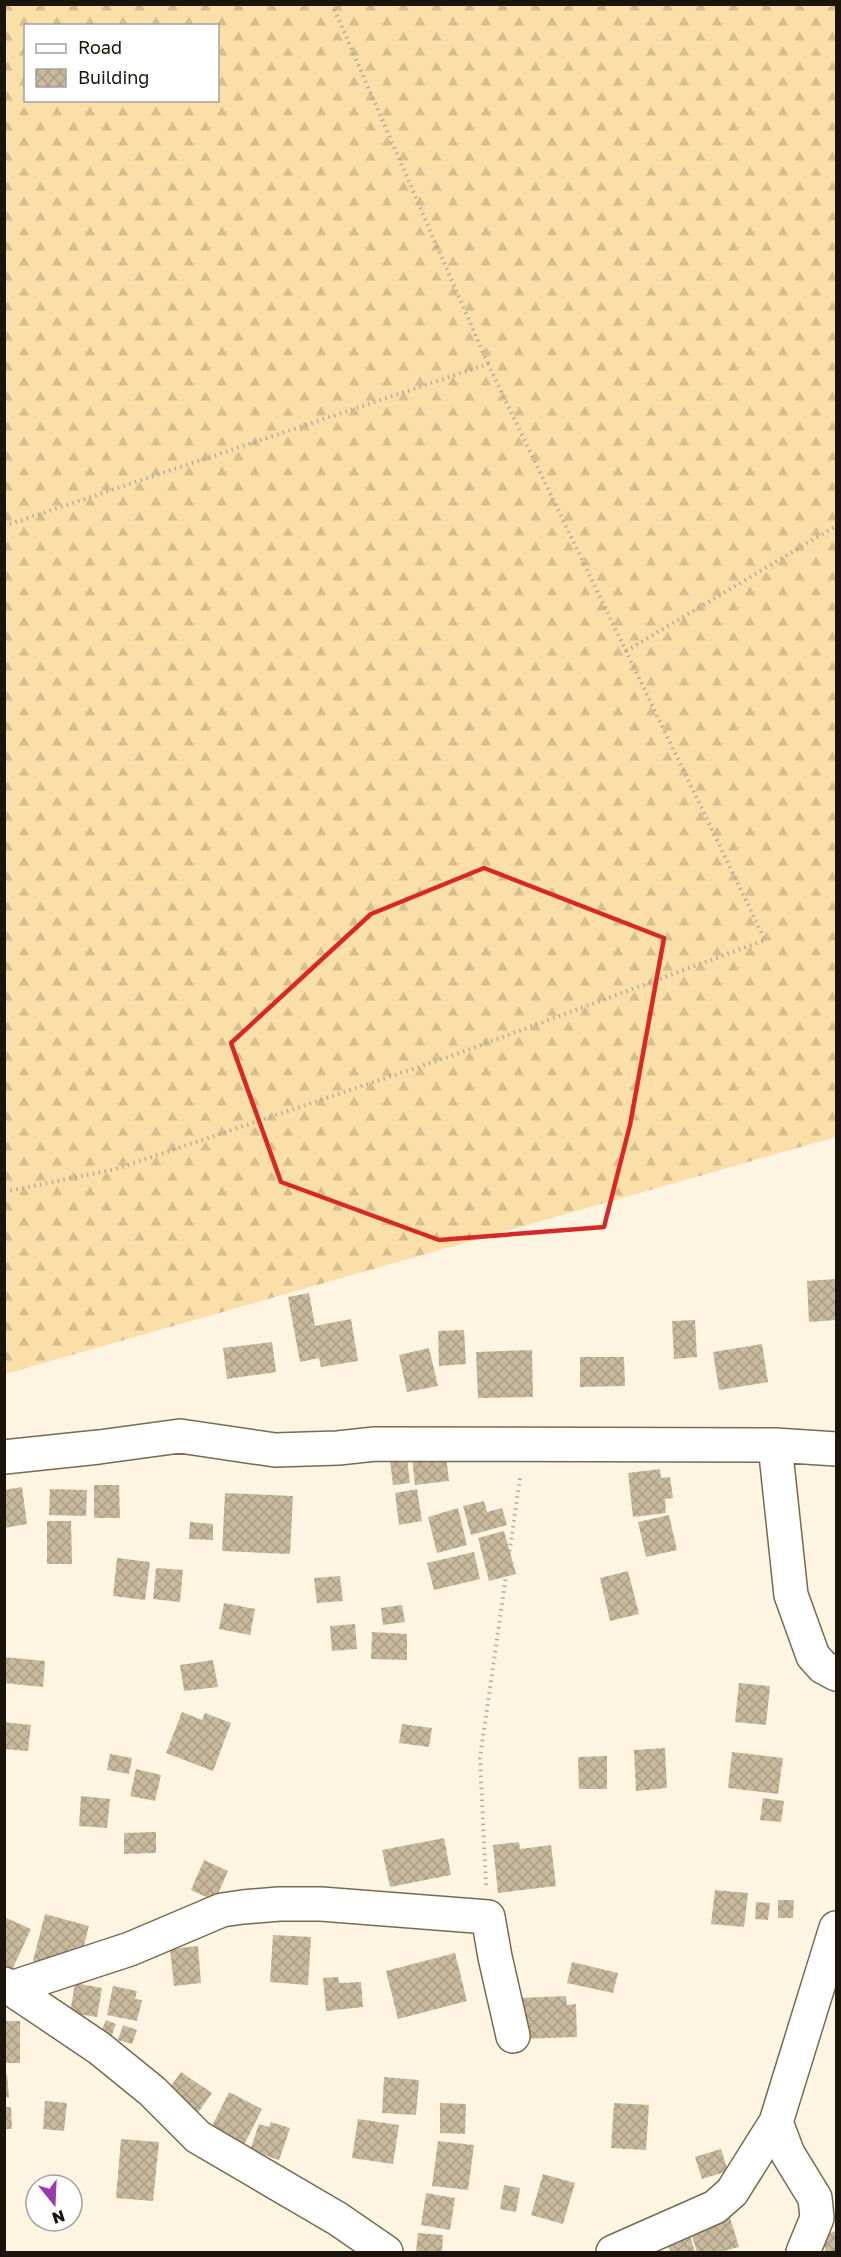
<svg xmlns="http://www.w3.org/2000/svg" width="841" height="2257" font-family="'Golos Text',sans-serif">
	<defs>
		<pattern id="forest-firs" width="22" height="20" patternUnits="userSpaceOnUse" patternTransform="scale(1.5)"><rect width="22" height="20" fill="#fbdfa8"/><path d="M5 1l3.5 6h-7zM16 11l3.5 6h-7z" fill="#d7be8f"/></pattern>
		<pattern id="building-cross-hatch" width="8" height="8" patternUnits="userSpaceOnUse" patternTransform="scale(1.5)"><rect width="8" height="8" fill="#c8b99d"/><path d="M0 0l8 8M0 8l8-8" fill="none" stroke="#ab9e86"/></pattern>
	</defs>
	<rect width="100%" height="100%" fill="#fdf4e2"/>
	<path fill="url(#forest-firs)" fill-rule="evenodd" d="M5,4L836,5V1137L5,1374ZM26,26H218V100H26Z"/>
	<path fill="url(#building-cross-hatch)" d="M836,1279V1320L809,1322L807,1281Z
		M309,1293L315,1326L351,1319L358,1361L321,1367L319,1358L300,1362L288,1297Z
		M695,1320L697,1357L674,1359L672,1321Z
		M464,1330L466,1364L439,1366L438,1331Z
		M272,1342L276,1372L227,1379L223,1348Z
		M762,1344L768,1382L719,1390L713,1352Z
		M429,1348L438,1386L407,1392L399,1355Z
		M532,1350L533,1397L478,1398L476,1352Z
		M580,1357H624L625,1386L580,1387Z
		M446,1455L449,1481L415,1485L412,1458Z
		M407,1459L410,1483L393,1485L390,1461Z
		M660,1469L661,1478L670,1477L673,1498L665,1499L666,1513L633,1517L628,1473Z
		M94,1485H119L120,1518H94Z
		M22,1487L27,1524L4,1528V1490Z
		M50,1489L87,1490L86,1516L49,1515Z
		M417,1489L422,1521L399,1525L395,1493Z
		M225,1493L293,1496L290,1554L222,1551Z
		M484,1501L487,1512L502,1508L507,1525L471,1535L463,1506Z
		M458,1508L467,1545L437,1553L428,1517Z
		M669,1515L677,1550L646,1557L638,1522Z
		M47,1521H71L72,1564H47Z
		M190,1522L213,1524V1540L189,1539Z
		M504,1531L516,1574L489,1581L478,1538Z
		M474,1552L480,1579L434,1590L427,1563Z
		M117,1558L150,1562L145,1600L113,1596Z
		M156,1568L183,1570L180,1602L153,1599Z
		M628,1571L639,1614L610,1621L600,1578Z
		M340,1576L343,1601L317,1603L314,1578Z
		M224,1603L255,1609L250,1635L219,1629Z
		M402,1605L405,1622L383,1625L381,1608Z
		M355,1624L357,1649L332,1651L330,1626Z
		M372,1632L407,1634V1660L371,1659Z
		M4,1657L45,1661L43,1687L4,1683Z
		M213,1660L218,1687L184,1691L180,1665Z
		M739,1683L770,1686L766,1725L735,1722Z
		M182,1712L202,1720L205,1713L231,1723L213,1771L166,1753Z
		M4,1722L31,1725L28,1751L4,1749Z
		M402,1724L432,1728L429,1747L399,1743Z
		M665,1748L667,1788L636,1791L634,1750Z
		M732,1752L783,1758L778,1794L728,1788Z
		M110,1754L132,1758L129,1774L107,1770Z
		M607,1756V1789H579L578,1757Z
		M136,1769L161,1775L155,1801L130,1796Z
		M81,1796L110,1799L107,1828L79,1826Z
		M763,1798L784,1801L781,1822L760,1820Z
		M156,1832V1853L124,1854V1833Z
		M444,1838L451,1875L390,1887L382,1850Z
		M519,1842L520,1849L551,1845L556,1886L498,1893L493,1845Z
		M204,1860L228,1871L215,1901L191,1890Z
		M715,1890L748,1893L744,1927L711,1924Z
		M778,1900H794L793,1918H778Z
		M756,1902L770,1903L768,1920L755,1919Z
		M45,1914L89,1926L80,1961L58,1967L33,1961Z
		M4,1917L31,1929L13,1968L4,1965Z
		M273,1935L311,1937L308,1985L270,1982Z
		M198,1946L201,1983L174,1986L170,1949Z
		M455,1953L467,2001L398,2019L386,1971Z
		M572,1962L618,1973L613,1993L567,1983Z
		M338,1977L339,1983L361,1982L363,2007L326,2011L323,1978Z
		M75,1983L102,1988L97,2017L70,2013Z
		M113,1986L137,1991L135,1999L142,2000L137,2021L107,2015Z
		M566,1996L567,2005L576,2004L577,2037L520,2039L518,1998Z
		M106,2020L116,2024L109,2043L98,2039Z
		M4,2021H20V2063H4Z
		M123,2025L137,2030L132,2044L118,2040Z
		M181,2072L212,2093L197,2114L166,2093Z
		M7,2074L9,2097L4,2098V2075Z
		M384,2077L419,2080L416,2115L382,2113Z
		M229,2092L262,2109L241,2151L208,2134Z
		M45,2101L67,2103L64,2131L43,2129Z
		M440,2103L466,2104L465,2134L440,2133Z
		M614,2103L649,2105L646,2150L611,2148Z
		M4,2107H11L12,2129H4Z
		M358,2119L399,2125L393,2164L352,2158Z
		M271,2122L290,2128L279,2160L250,2150L259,2124L269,2127Z
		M121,2139L159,2142L153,2201L116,2198Z
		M438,2141L474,2145L468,2190L432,2186Z
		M721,2149L728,2171L702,2179L695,2157Z
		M543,2174L575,2183L563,2224L531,2215Z
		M504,2185L520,2188L516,2212L500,2209Z
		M426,2193L455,2198L450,2230L421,2225Z
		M728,2211L739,2247L720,2252H697L688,2224Z
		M688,2229L695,2252H670L665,2236Z
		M836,2231V2252H826L821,2235Z
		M418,2233L443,2235L442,2252H416Z"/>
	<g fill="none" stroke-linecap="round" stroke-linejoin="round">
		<defs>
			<path id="minor" d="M775,1445L791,1595L813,1656L823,1667L836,1674
				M4,1457L99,1447L180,1436L275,1450L338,1448L375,1444L775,1445L836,1449
				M4,1984L99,2048L152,2091L198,2137L338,2219L386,2252
				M11,1988L130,1949L222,1910L243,1907L279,1904H321L488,1917L495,1957L513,2036
				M613,2252L715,2207L732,2192L776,2122
				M803,2252L817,2218L815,2198L788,2154L776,2122L836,1928"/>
		</defs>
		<use href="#minor" stroke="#786a50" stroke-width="36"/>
		<path stroke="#b4ac9d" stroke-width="4" stroke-dasharray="1.5 4.5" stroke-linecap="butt" d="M332,4L488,364
			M4,526L488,364L765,940L454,1055L116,1169L4,1192
			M626,651L836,526
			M486,1885L480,1758L520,1478"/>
		<use href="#minor" stroke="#fff" stroke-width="33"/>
	</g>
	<path fill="none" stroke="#d62828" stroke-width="4.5" stroke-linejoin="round" d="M484,868L664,938L630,1125L604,1227L439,1240L281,1182L231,1043L371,914Z"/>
	<rect width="841" height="2257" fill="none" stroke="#1a140a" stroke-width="12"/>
	<rect x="24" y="24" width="195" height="78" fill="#ffffff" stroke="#a3a19d" stroke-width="1.5"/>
	<rect x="36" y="44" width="30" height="9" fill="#ffffff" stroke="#a3a19d" stroke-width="1.5"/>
	<text x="78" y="54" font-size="18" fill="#1a140a">Road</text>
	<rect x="36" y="69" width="30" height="18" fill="url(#building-cross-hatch)" stroke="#a3a19d" stroke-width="1.5"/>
	<text x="78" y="84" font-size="18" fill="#1a140a">Building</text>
	<g transform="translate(54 2203) rotate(162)"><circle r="28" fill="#ffffff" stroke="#a3a19d" stroke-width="1.5"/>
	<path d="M0-4.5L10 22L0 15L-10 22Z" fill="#983ca7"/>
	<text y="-9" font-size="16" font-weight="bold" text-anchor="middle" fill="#1a140a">N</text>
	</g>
</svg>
